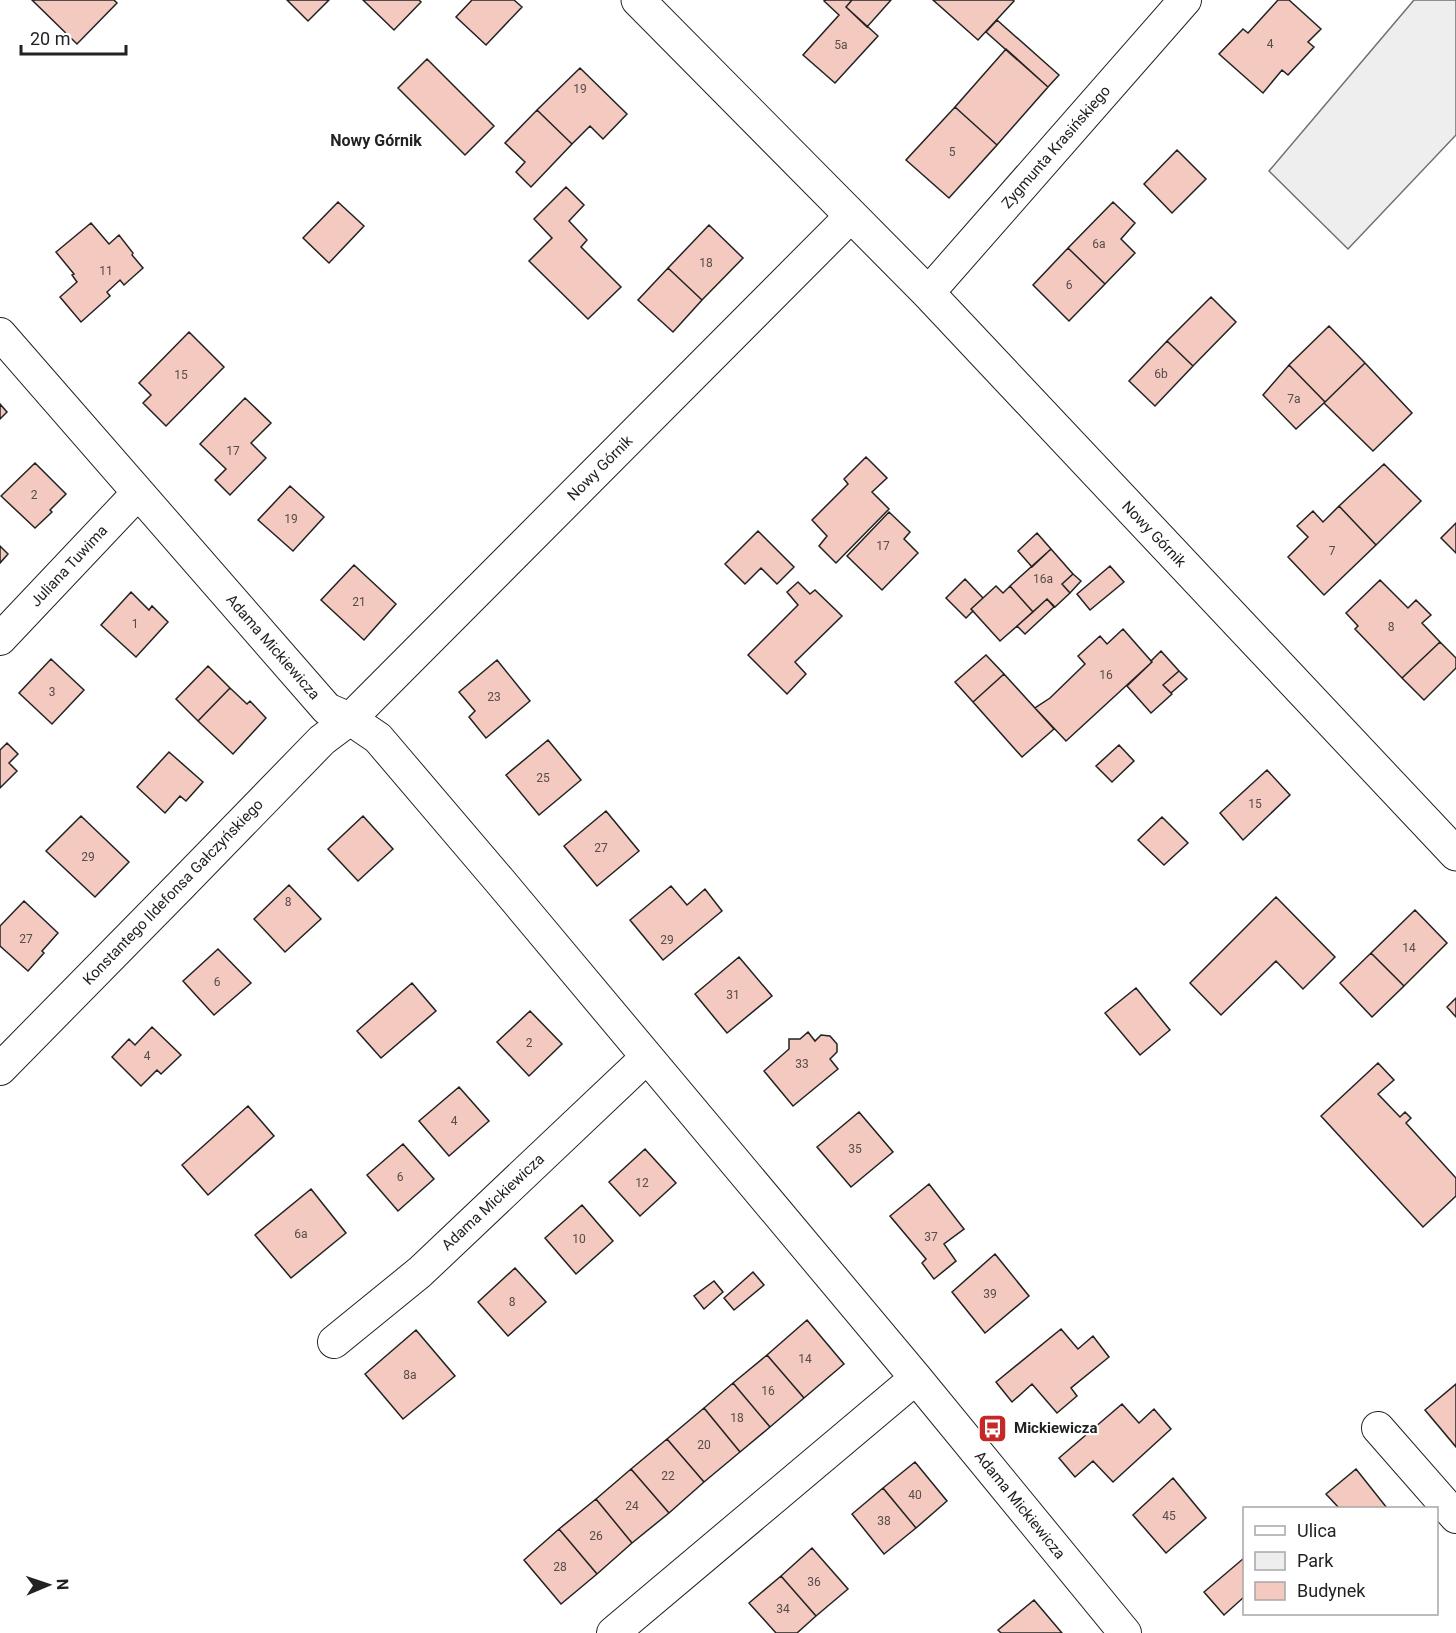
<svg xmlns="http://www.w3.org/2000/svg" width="1456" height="1633" font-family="Roboto,sans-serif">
	<rect width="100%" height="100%" fill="#fff"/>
	<path fill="#eee" stroke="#6f6f6f" stroke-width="1.5" d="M1414,0H1456V135L1348,249L1269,171Z"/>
	<path fill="#f3c9c0" stroke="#222" stroke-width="1.5" d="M32,0H114L117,3L77,44Z
		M287,0H329L308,21Z
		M363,0H419L421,2L394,30Z
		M472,0H514L522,7L486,45L456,17Z
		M826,0H852L846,7L878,36L835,83L803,55L839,15L824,1Z
		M852,0H891L867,27L846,7Z
		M933,0H1013L1014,1L978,40Z
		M1278,0H1289L1321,29L1308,42L1314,47L1288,75L1282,70L1263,93L1219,54L1243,29L1248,33Z
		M997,20L1059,75L1048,87L986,32Z
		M1006,49L1048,87L997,145L955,107Z
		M427,59L494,126L465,155L398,88Z
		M580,68L627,114L603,139L590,126L572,144L537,110Z
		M955,107L997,145L949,198L906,160Z
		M537,110L572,144L531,187L516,172L525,162L505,143Z
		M1177,150L1206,179L1172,213L1144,184Z
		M566,187L584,205L569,221L587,240L581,247L621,287L588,319L529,261L552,238L534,219Z
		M338,202L364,226L329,263L303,238Z
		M1113,202L1135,223L1121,239L1135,253L1105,284L1068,248Z
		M91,223L109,244L119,235L133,253L132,255L143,268L124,285L120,280L107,292L110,296L81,322L60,297L77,282L72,275L74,274L56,252Z
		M709,225L743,258L702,300L668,268Z
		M1068,248L1105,284L1069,321L1033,285Z
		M668,268L702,300L673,332L638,300Z
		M1211,297L1236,322L1193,366L1167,341Z
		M1329,326L1365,363L1325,402L1289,365Z
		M189,332L224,367L166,426L143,403L151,395L139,383Z
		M1167,341L1193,366L1155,406L1129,381Z
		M1365,363L1412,413L1373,451L1324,403Z
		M1289,365L1325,402L1296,429L1263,395Z
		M245,398L271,423L251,443L266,458L230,495L215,480L226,469L200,444Z
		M0,404L7,412L0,419Z
		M866,457L887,478L872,492L889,509L836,563L819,546L827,536L812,520L848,484L844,479Z
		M35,463L66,494L50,510L52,512L35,528L1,496Z
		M1384,464L1421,501L1376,545L1339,506Z
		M290,486L324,517L293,551L258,520Z
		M1339,506L1376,545L1324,595L1288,557L1308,537L1297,526L1313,511L1323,522Z
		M889,512L910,532L904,539L918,553L882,590L847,556Z
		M1456,523V553L1441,538Z
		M758,531L794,567L777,584L761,568L745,584L725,564Z
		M1037,533L1051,549L1032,567L1018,551Z
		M0,546L8,554L0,563Z
		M1051,549L1073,574L1062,584L1070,593L1055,607L1047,599L1033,612L1010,586Z
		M354,565L396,604L364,640L321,600Z
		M1110,566L1124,582L1090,610L1077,594Z
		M1073,574L1081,581L1070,593L1062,584Z
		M965,579L983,598L971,609L973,611L966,618L946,598Z
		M1380,580L1408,608L1416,600L1431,615L1422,623L1440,642L1402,678L1355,629L1358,626L1346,613Z
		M798,582L810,594L815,590L842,616L795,662L806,674L787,694L748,655L798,605L787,592Z
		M996,586L1003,593L1010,586L1033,612L1000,641L971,609Z
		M131,592L149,610L152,606L168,622L136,657L101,625Z
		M1047,599L1054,607L1025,634L1017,626Z
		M1123,629L1152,662L1066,741L1035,708L1050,698L1085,664L1078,656L1100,636L1107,644Z
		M1440,642L1456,658V668L1424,700L1402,678Z
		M1161,651L1179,671L1163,685L1172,694L1151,713L1127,686L1152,662L1151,661Z
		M986,655L1004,674L973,702L955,682Z
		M51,659L84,690L52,724L19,693Z
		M497,660L530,701L486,738L469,717L475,711L459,692Z
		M208,666L230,688L198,721L176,699Z
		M1179,671L1187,679L1171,693L1163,685Z
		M1004,674L1054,729L1022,757L973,702Z
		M230,688L247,704L250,701L266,718L233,754L198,721Z
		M548,740L581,780L539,815L506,775Z
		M7,743L18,754L9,763L17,771L0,788V750Z
		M1119,745L1134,761L1112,782L1096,766Z
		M169,752L203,782L186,801L180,796L165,813L137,787Z
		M1267,770L1290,795L1243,840L1220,813Z
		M606,811L639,851L597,886L564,846Z
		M81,816L129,862L95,897L46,851Z
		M363,816L393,849L358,881L328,849Z
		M1162,817L1188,843L1164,865L1138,840Z
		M289,885L321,919L285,952L254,919Z
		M671,886L687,905L705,889L722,911L663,960L630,920Z
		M1276,897L1335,957L1303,989L1276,961L1221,1015L1190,983Z
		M24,901L58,933L42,951L44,953L28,971L0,946V926Z
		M1415,910L1447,943L1404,986L1371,953Z
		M218,949L251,983L214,1015L183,981Z
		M1371,953L1404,986L1372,1017L1340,983Z
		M739,957L772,996L727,1033L695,994Z
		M412,983L436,1011L381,1058L357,1031Z
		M1136,988L1170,1030L1140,1055L1105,1013Z
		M1456,998V1017L1447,1007Z
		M530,1011L562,1044L529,1076L497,1042Z
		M152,1027L181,1055L161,1074L157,1070L141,1086L112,1057L129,1039L135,1045Z
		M808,1032L815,1041L821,1035L830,1036L837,1044V1052L830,1059L838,1069L793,1106L764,1071L789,1049V1039H800Z
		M1378,1063L1394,1080L1378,1094L1400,1117L1405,1112L1411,1118L1406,1123L1456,1178V1196L1423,1227L1321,1116Z
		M459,1087L489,1121L449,1156L419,1121Z
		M248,1106L274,1136L208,1195L182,1165Z
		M859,1112L893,1152L851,1187L817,1147Z
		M403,1144L434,1179L398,1211L367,1175Z
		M645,1149L676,1183L640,1216L609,1182Z
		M929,1184L964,1229L944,1244L956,1261L934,1279L922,1263L926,1259L890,1216Z
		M311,1189L346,1233L291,1278L255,1235Z
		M582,1205L613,1241L576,1274L545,1238Z
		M995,1254L1029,1296L985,1333L952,1292Z
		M515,1268L546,1302L508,1336L478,1302Z
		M753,1272L764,1285L734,1310L724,1298Z
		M714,1281L723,1292L704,1309L694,1296Z
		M807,1320L844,1364L804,1398L767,1355Z
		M1061,1329L1078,1349L1093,1336L1109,1357L1071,1388L1077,1396L1057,1413L1032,1384L1012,1402L996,1382Z
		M416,1330L455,1376L403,1419L365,1374Z
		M767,1355L804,1398L770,1427L733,1383Z
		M733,1383L770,1427L740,1452L704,1408Z
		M1456,1384V1447L1425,1410Z
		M1122,1404L1139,1423L1154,1409L1171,1429L1113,1482L1093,1461L1075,1477L1059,1458Z
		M704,1408L740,1452L704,1482L667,1439Z
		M667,1439L704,1482L669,1513L631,1469Z
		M915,1462L947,1501L916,1528L883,1488Z
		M631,1469L669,1513L632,1543L596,1499Z
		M1356,1469L1387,1508H1339L1326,1494Z
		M1173,1478L1206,1518L1166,1553L1133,1515Z
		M883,1488L916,1528L884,1554L852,1514Z
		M596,1499L632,1543L597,1574L559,1529Z
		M559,1529L597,1574L561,1604L524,1560Z
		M812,1548L848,1589L816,1616L781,1576Z
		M1244,1558V1597L1224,1615L1204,1592Z
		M781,1576L816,1616L797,1633H776L749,1603Z
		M1034,1600L1062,1633H1001L998,1630Z"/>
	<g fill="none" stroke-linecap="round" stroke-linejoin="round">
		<defs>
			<path id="street" d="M928,293L1185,0
				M0,334L327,709L350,719L378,738L499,880L916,1378L1125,1633
				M0,639L138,493
				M0,1069L181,885L322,740L350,719L851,216
				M334,1342L420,1272L647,1057
				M1378,1428L1456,1517
				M613,1633L916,1378"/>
			<path id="secondary" d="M638,0L928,293L1456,854"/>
		</defs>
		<use href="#street" stroke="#222" stroke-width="34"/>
		<use href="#secondary" stroke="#222" stroke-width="35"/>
		<use href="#street" stroke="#fff" stroke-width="32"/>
		<use href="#secondary" stroke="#fff" stroke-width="33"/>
	</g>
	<defs>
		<symbol id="bus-square" viewBox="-11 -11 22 22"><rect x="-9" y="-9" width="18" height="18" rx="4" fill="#c62828" stroke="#fff"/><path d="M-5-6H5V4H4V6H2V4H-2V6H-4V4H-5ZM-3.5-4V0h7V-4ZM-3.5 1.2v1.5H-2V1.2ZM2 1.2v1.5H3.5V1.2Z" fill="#fff"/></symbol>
	</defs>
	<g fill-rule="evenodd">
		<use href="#bus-square" x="976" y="1412" width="33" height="33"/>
	</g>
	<g text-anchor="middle" stroke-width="4.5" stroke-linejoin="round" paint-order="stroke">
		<g font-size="12" fill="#564c4a">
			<text x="1270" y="48">4</text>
			<text x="841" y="49">5a</text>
			<text x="580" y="93">19</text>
			<text x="952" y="156">5</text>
			<text x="1099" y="248">6a</text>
			<text x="706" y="267">18</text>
			<text x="106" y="275">11</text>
			<text x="1069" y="289">6</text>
			<text x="1161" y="378">6b</text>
			<text x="181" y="379">15</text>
			<text x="1294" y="403">7a</text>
			<text x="233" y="455">17</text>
			<text x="34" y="499">2</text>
			<text x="291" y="523">19</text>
			<text x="883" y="550">17</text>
			<text x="1332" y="555">7</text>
			<text x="1043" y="583">16a</text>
			<text x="359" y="606">21</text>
			<text x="135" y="628">1</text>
			<text x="1391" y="631">8</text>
			<text x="1106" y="679">16</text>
			<text x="52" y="696">3</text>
			<text x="494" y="701">23</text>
			<text x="543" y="782">25</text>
			<text x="1255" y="808">15</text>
			<text x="601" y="852">27</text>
			<text x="88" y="861">29</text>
			<text x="288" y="906">8</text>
			<text x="26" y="943">27</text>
			<text x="667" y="944">29</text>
			<text x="1409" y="952">14</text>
			<text x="217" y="986">6</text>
			<text x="733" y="999">31</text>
			<text x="529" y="1047">2</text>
			<text x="147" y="1060">4</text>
			<text x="802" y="1068">33</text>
			<text x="454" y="1125">4</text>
			<text x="855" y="1153">35</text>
			<text x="400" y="1181">6</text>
			<text x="642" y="1187">12</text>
			<text x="301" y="1238">6a</text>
			<text x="931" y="1241">37</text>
			<text x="579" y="1243">10</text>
			<text x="990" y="1298">39</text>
			<text x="512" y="1306">8</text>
			<text x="805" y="1363">14</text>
			<text x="410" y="1379">8a</text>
			<text x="768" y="1395">16</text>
			<text x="737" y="1422">18</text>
			<text x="704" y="1449">20</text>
			<text x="668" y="1480">22</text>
			<text x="915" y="1499">40</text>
			<text x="632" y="1510">24</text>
			<text x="1169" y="1520">45</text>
			<text x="884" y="1525">38</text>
			<text x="596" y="1540">26</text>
			<text x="560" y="1571">28</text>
			<text x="814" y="1586">36</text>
			<text x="783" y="1613">34</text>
		</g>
		<g font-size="15" fill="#222" stroke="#fff">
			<text transform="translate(1056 147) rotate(-49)" y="5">Zygmunta Krasińskiego</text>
			<text transform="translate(600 468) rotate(-45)" y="5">Nowy Górnik</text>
			<text transform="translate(1154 534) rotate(46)" y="5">Nowy Górnik</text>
			<text transform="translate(69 566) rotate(-47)" y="5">Juliana Tuwima</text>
			<text transform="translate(273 647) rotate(49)" y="5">Adama Mickiewicza</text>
			<text transform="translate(173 892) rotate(-46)" y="5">Konstantego Ildefonsa Gałczyńskiego</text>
			<text transform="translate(493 1202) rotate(-43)" y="5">Adama Mickiewicza</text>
			<text transform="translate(1020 1505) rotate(51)" y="5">Adama Mickiewicza</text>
		</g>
		<g font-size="15" font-weight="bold" fill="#222" stroke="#fff" text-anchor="start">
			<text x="1014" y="1433">Mickiewicza</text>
		</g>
		<g font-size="16" font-weight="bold" fill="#222" stroke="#fff">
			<text x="376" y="146">Nowy Górnik</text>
		</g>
	</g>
	<rect x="1243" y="1507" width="195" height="108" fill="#ffffff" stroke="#a7a7a7" stroke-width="1.5"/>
	<rect x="1255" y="1526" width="30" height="9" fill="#ffffff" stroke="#a7a7a7" stroke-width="1.5"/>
	<text x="1297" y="1537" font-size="18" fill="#222222">Ulica</text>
	<rect x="1255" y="1552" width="30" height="18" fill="#eeeeee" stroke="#a7a7a7" stroke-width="1.5"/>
	<text x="1297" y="1567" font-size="18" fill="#222222">Park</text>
	<rect x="1255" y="1582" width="30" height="18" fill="#f3c9c0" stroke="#a7a7a7" stroke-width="1.5"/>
	<text x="1297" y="1597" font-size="18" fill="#222222">Budynek</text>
	<g transform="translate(48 1585) rotate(88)" stroke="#ffffff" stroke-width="4.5" paint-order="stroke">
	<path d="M0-4.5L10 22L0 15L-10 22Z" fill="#222222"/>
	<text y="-9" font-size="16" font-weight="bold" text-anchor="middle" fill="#222222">N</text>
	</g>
	<path d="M21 45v9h105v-9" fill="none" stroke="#222222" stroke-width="3"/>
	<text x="30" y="45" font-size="18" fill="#222222" stroke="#ffffff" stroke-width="4.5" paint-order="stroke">20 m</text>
</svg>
